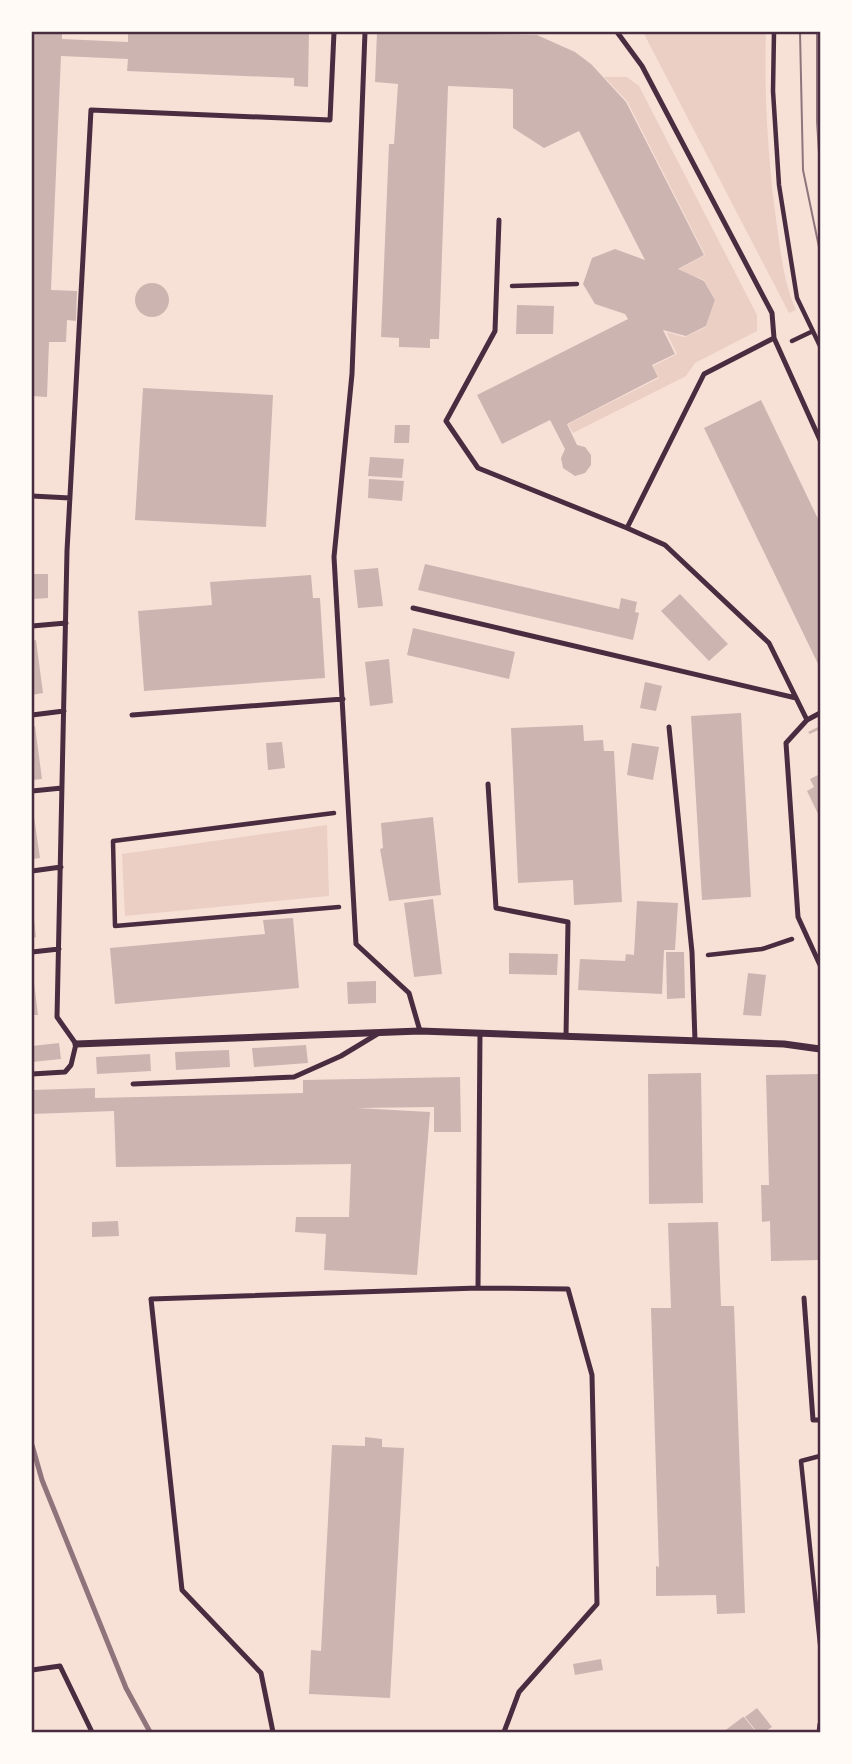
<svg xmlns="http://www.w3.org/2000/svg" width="852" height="1764" font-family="'Golos Text',sans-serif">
	<rect width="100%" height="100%" fill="#f7e1d7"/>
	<path fill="#ebcfc5" d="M643,32H766C764,97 768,161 777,226C781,254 784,284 796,310L789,313Z
		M604,77H627L639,86L757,315V331L695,363L686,376L573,433L568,424L659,378L653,366L677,354L666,332L685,337L706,327L715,300L704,280L680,271L679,269L705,255L627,101Z
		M327,825L329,896L125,916L122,854Z"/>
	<path fill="#ccb4b1" d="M32,32H62V39L128,42V32H309L308,87L294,86V78L127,71L128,59L61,56L51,290L77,291L76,321L67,320L66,342H49L47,397L32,396Z
		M377,32L537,35L575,52L591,64L626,102L704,255L678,269L704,281L715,300L706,326L686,336L663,330L675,354L652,365L658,377L567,424L577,445L585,447L591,455V465L585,473L575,476L563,468L561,458L565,449L550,420L502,444L477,395L628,319L625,314L595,304L583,284L592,258L615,249L645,260L579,131L544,148L513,128V89L448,86L439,339H430V348L399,347V338L381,337L389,144H394L398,84L375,82Z
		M135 300a17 17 0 1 1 34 0a17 17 0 1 1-34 0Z
		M517,305L554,306L553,334H516Z
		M143,388L273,395L266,527L135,520Z
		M761,400L820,523V668L704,428Z
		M395,425H410L409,443H394Z
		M370,457L404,459L402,478L368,476Z
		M369,479L404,481L402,501L368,498Z
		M425,564L619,609L621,598L637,602L635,612L639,613L633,640L418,590Z
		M378,568L383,606L358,608L354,570Z
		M32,574H48V598L33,599Z
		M311,575L313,598H320L325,678L144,691L138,611L212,605L210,582Z
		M680,594L728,644L709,661L661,611Z
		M413,628L515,652L509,679L407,655Z
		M36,640L43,693L32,695V641Z
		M389,659L393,703L370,706L365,662Z
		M645,682L662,686L656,711L640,708Z
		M741,713L751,897L702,900L691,716Z
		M583,725L584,741L603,740L604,751H614L622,902L574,905L573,880L518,883L511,728Z
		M32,726H35L42,779L32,780Z
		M820,726V735L818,730L810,734L808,732Z
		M282,742L285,768L268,770L266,743Z
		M632,743L659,747L653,780L627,775Z
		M820,774V818L807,791L814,787L810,779Z
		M32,803L40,858L32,859Z
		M433,817L441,895L389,901L380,849L383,848L381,823Z
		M433,899L442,974L414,977L404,903Z
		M637,901L678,903L675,950H664L662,994L578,990L580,959L625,961L626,954L634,955Z
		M32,909H33L36,937L32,938Z
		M293,918L299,988L115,1004L110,948L265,934L263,920Z
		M666,952H684L685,998L667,999Z
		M509,953L558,954L557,975L509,974Z
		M32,966L38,1015H32Z
		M748,973L766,975L761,1016L743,1015Z
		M376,981V1003L348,1004L347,982Z
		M59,1043L61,1059L32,1062V1046Z
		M306,1045L308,1063L254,1067L252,1048Z
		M229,1050L230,1067L176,1070L175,1052Z
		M150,1054L151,1071L97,1074L96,1057Z
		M701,1073L703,1203L649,1204L648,1074Z
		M819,1074L820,1260L771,1261L770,1221L762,1222L761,1185H769L766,1075Z
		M460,1077L461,1132H434V1107L357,1108L430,1112L417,1275L324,1270L326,1234L295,1232L296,1217H349L351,1164L116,1167L114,1111L32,1114V1090L95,1088V1098L303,1093V1080Z
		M118,1221L119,1236L92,1237V1222Z
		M718,1222L721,1306H734L745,1613L717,1614L716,1595L656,1596V1566L659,1567L651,1308H671L668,1223Z
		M365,1437L382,1439V1447L404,1448L390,1698L309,1694L311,1650L321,1651L332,1445L365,1446Z
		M601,1659L603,1670L575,1675L573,1664Z
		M757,1708L772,1727L764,1732H757L745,1717Z
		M744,1717L756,1732H723L743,1717Z"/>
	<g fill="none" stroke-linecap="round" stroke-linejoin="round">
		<path stroke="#4a2c40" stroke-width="4.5" d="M774,32L773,91L779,185L797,298L820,346
			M512,286L577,284
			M792,341L813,331
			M334,813L113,841L115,926L339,907
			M708,955L762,949L792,939
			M820,1456L801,1461L820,1644"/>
		<path stroke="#4a2c40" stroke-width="5" d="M365,32L352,374L334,557L356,944L409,993L420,1031
			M617,32L642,66L772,313L774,338L820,440
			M499,220L495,331L446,421L478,468L627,528L704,374L774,338
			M32,496L70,498
			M627,528L665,545L769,643L807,720
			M413,608L796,698
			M32,626L66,623
			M820,713L807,720L786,743L798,917L820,965
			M32,715L64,711
			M132,715L343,699
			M669,727L692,952L695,1041
			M488,784L496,908L568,922L566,1036
			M32,791L62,788
			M32,871L61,867
			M32,952L59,949
			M32,1074L65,1072L71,1065L76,1044L57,1017L67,551L91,110L330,120L334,32
			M133,1084L294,1077L341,1056L379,1033
			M478,1288L568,1289L592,1375L597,1604L519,1692L504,1732
			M804,1298L813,1420H820
			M32,1670L60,1666L92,1732
			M273,1732L261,1673L182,1590L151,1299L478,1288L480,1033
			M819,1732L820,1724"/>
		<path stroke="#4a2c40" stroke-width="7" d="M76,1044L420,1031L784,1044L820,1049"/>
		<path stroke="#8f747c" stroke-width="2" d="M800,32L803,170L820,252
			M817,32V122L820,169"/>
		<path stroke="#8f747c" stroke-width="5" d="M32,1445L42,1480L126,1688L150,1732"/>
	</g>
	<rect width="852" height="1764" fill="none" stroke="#fffaf5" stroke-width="66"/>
	<rect x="33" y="33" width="786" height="1698" fill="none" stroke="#4a2c40" stroke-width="2.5"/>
</svg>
